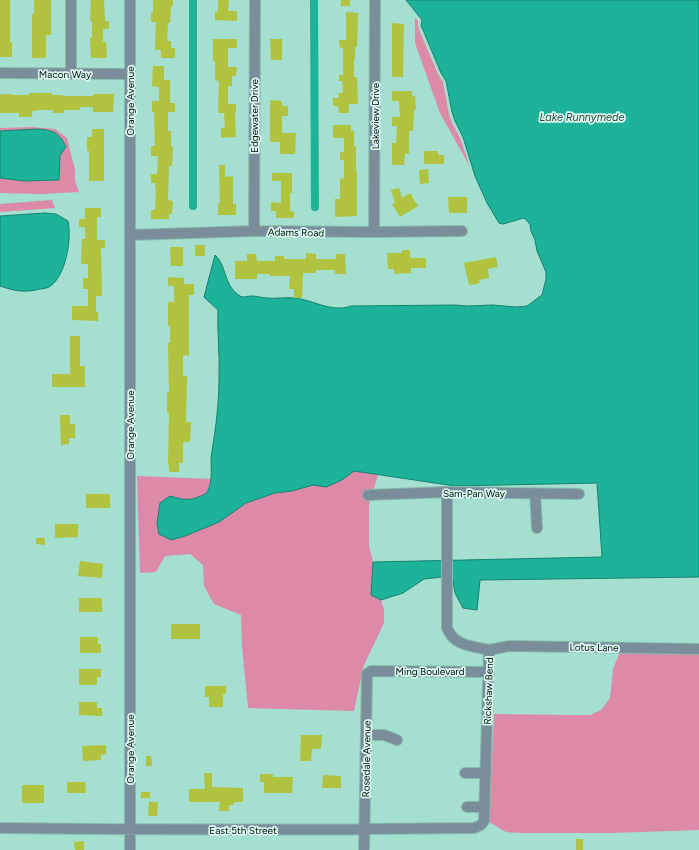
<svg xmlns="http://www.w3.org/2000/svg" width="699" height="850" font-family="Figtree,sans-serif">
	<rect width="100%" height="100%" fill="#a4dfcf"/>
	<path fill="#dd89a8" d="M415,17L418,21V26L420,32L438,74L443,82L449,114L452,123L460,138L470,167L440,113L415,43Z
		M33,127L55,129L67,138L75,170V181L79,192L42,194L0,193V178L24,181H52L60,177V155L51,130L37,129L0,131V128Z
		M52,200L55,208L0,212V204Z
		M354,470L378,475L369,505V546L373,562L371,595L381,600L384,609V623L364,665L354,711L248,708L242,646L241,615L214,604L204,586L203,565L190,554L165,556L156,572L140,573L137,476L211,479L207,493C192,501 186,501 170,496L219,522L245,503L275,493L292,491L313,485L326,487L342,480Z
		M620,652H699V830L612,833H521L506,832L489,822L494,714L575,715H590L601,710L610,698L613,669Z"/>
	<path fill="#1cb399" stroke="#14826f" d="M406,0H699V577L480,580L477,610L463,608L455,593L452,576L424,579L403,593L381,600L371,595L373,562L602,557L597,483L455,486L354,471L342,480L326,487L313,485L292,491L275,493L246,503L219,522L185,536L171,540L159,534L157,523L160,503L170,496C186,501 192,501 207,493C209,488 211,483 211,478C212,469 210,460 212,451C216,427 219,402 219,378C220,355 217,333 218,310L204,297L215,255C228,268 223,285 240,296C244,298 247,296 252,296C257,296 262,298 267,298C276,299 285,297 295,298C313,300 332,313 351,306L455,305L468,306L492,305L517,307L527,306L542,295L546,279V272L537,251L535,240L531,231L530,224L524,218L503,224L499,223L487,203L475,176L463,137L455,121L452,112L446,81L441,73L423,30L421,26L422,20Z
		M37,129C53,130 59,132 66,147L60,155L59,180L24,181L0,178V131Z
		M45,213L56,214L68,221C72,238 66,277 49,287C47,288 42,289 40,289C24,293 15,291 0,286V216Z"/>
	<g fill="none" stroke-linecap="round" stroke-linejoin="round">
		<path stroke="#1cb399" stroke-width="8" d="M193,0V206
			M314,0L315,207"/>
	</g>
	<path fill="#b0c23e" d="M0,0H10V42H12V57H0Z
		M34,0H51V35H46V58H32V14H34Z
		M91,0H104L105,21H109V29H103V42H106L107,58H91L90,38H92V21L90,22Z
		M153,0H173V6H171L170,23H168L167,41H171V48H175V58H161V50H155L156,22H151V13H153Z
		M218,0H229L228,11H237V21L215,20V11L218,12Z
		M341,0H350V6H341Z
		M346,12L358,13L357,47H355V59H354V77H357L358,104H349V113H339L338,106H333V98H339L338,93H343L342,81H339V75H343V48H340L339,40H346Z
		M392,23L404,24L403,77H392Z
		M213,39H237V48H228V67H237L236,76H232V86H228V104H236V112H235L236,137L221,138V128H225L224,113H218L219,81L215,80V61H213Z
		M270,39H282V60H271Z
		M153,66H164V80H170V103H175V112H168V131H171V147H173L172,166H169L168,200L173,201L172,214H169V219H151V210H155L156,193L155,183H151V174H157L158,156H151V146H155L154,112H152V101H159V87L152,86Z
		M392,91H412V96H415L416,110H414L413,131H409V154H405L404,165H392V143H396L397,126H392V117H400L399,101H392Z
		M29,93H52V95H63V96H93V94H114L113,112H93V107H80V110H64V113H53V110H37V111H32V117H19V113H0V95H1V94H12V95H29Z
		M270,100L282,101V106H288V116H282V133H296L295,154H280V142H270Z
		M333,125H351V131H354V146H356V172H357V216L335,217V199H340V178L344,179V160H340V152H344V138H333Z
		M92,129H104V181H89V151H87V137H92Z
		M424,151H438V155H444V164H424Z
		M219,165H225V177L233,176V204H236V215H218V203H220Z
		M428,169L429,183L420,184L419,170Z
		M272,173H292V193H290V211L294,212V218H276V211H271V202L281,203V181H272Z
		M399,188L402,198L410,193L418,206L400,217L392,204L395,203L391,190Z
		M448,197H467V213H449Z
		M85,208H101V217H97V240H105V248H101L102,296H96V312H98V321L72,320V306H88V289H83V278H88V264H81L82,239H85V227H79V219H85Z
		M195,245H205V256H195Z
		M170,247H183V266H171Z
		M402,250H410V258H426V268H411V273L394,274V269H388L387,253H402Z
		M306,253L316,254V259H336V254H345L346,274H335V270H316V273H303L302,298H294V289H289L290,276H270V274H257V279H235V261H247V254H256L257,261H275V256H284V259H306Z
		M496,257L498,267L488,269L489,278L479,280L480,283L469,285L464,263Z
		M168,277L184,278V284H194V295H189V356L183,355V376H187L186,422H191L190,442H183V463H179V472H169V465H168L169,413H167V392H169L168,343H170V326H168V302H174V286H168Z
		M70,336H80V366H85V387H52V374H70Z
		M60,415H70V424H75V438H69V444L61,445Z
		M86,494H110V508H86Z
		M55,524H78V537L55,538Z
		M36,538H45V545L36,544Z
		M80,561L103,564L102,578L78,576Z
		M79,598H102V612H79Z
		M171,624H200V639H171Z
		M80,637H98V644H101V653H80Z
		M79,669H101V677H97V685H79Z
		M205,686H226V694H223V707H209V697H205Z
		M79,702H97V708H102V716L79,715Z
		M301,735H322L321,749H312L311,761H300Z
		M106,745V754L101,755V760L83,761L82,746Z
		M146,756H151L152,766H146Z
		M204,773H212V787L243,788V802H234V805H229V811H219L220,802H189V789H205Z
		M260,774H273V777H293L292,793H264V782H260Z
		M323,775L341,776V788H322Z
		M67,782H85L86,793H67Z
		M22,785H44V803H22Z
		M141,792H150V798H141Z
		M149,802H158L157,816H148Z
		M576,839H583V850H576Z
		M84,841V850H75L74,842Z"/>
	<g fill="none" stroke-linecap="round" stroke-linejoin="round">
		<defs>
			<path id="minor" d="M130,0V850
				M0,73L130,74
				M71,74V0
				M254,231L255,0
				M374,232L375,0
				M130,235L254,231L374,232L462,231
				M535,493L537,528
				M368,495L447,492L579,494
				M489,650L510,646L699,649
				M366,735H384L397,740
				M465,773H486
				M467,807H485
				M0,828C158,830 316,830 474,828L481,825L484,821L489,650C472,646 454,646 447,628V492
				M364,850L367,674L371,671L488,672"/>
		</defs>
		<use href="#minor" stroke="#86baac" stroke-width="12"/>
		<use href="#minor" stroke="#7a8d9a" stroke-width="10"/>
	</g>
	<g text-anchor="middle" stroke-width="3.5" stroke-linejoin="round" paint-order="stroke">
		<g font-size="10" fill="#00110c" stroke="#dcf9f1">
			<text x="65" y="78">Macon Way</text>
			<text transform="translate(130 101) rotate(-90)" y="4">Orange Avenue</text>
			<text transform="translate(254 116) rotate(-90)" y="4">Edgewater Drive</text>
			<text transform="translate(375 116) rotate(-90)" y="4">Lakeview Drive</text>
			<text transform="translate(296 232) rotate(1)" y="4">Adams Road</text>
			<text transform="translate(130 425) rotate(-90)" y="4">Orange Avenue</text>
			<text x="474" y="497">Sam-Pan Way</text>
			<text transform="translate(594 647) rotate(1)" y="4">Lotus Lane</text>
			<text x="430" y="675">Ming Boulevard</text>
			<text transform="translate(488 691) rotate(-88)" y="4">Rickshaw Bend</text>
			<text transform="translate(130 749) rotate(-90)" y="4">Orange Avenue</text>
			<text transform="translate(366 759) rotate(-89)" y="4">Rosedale Avenue</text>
			<text x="243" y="834">East 5th Street</text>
		</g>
		<g font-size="11" font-style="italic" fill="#26433c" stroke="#dcf9f1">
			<text x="582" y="121">Lake Runnymede</text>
		</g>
	</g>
</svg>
